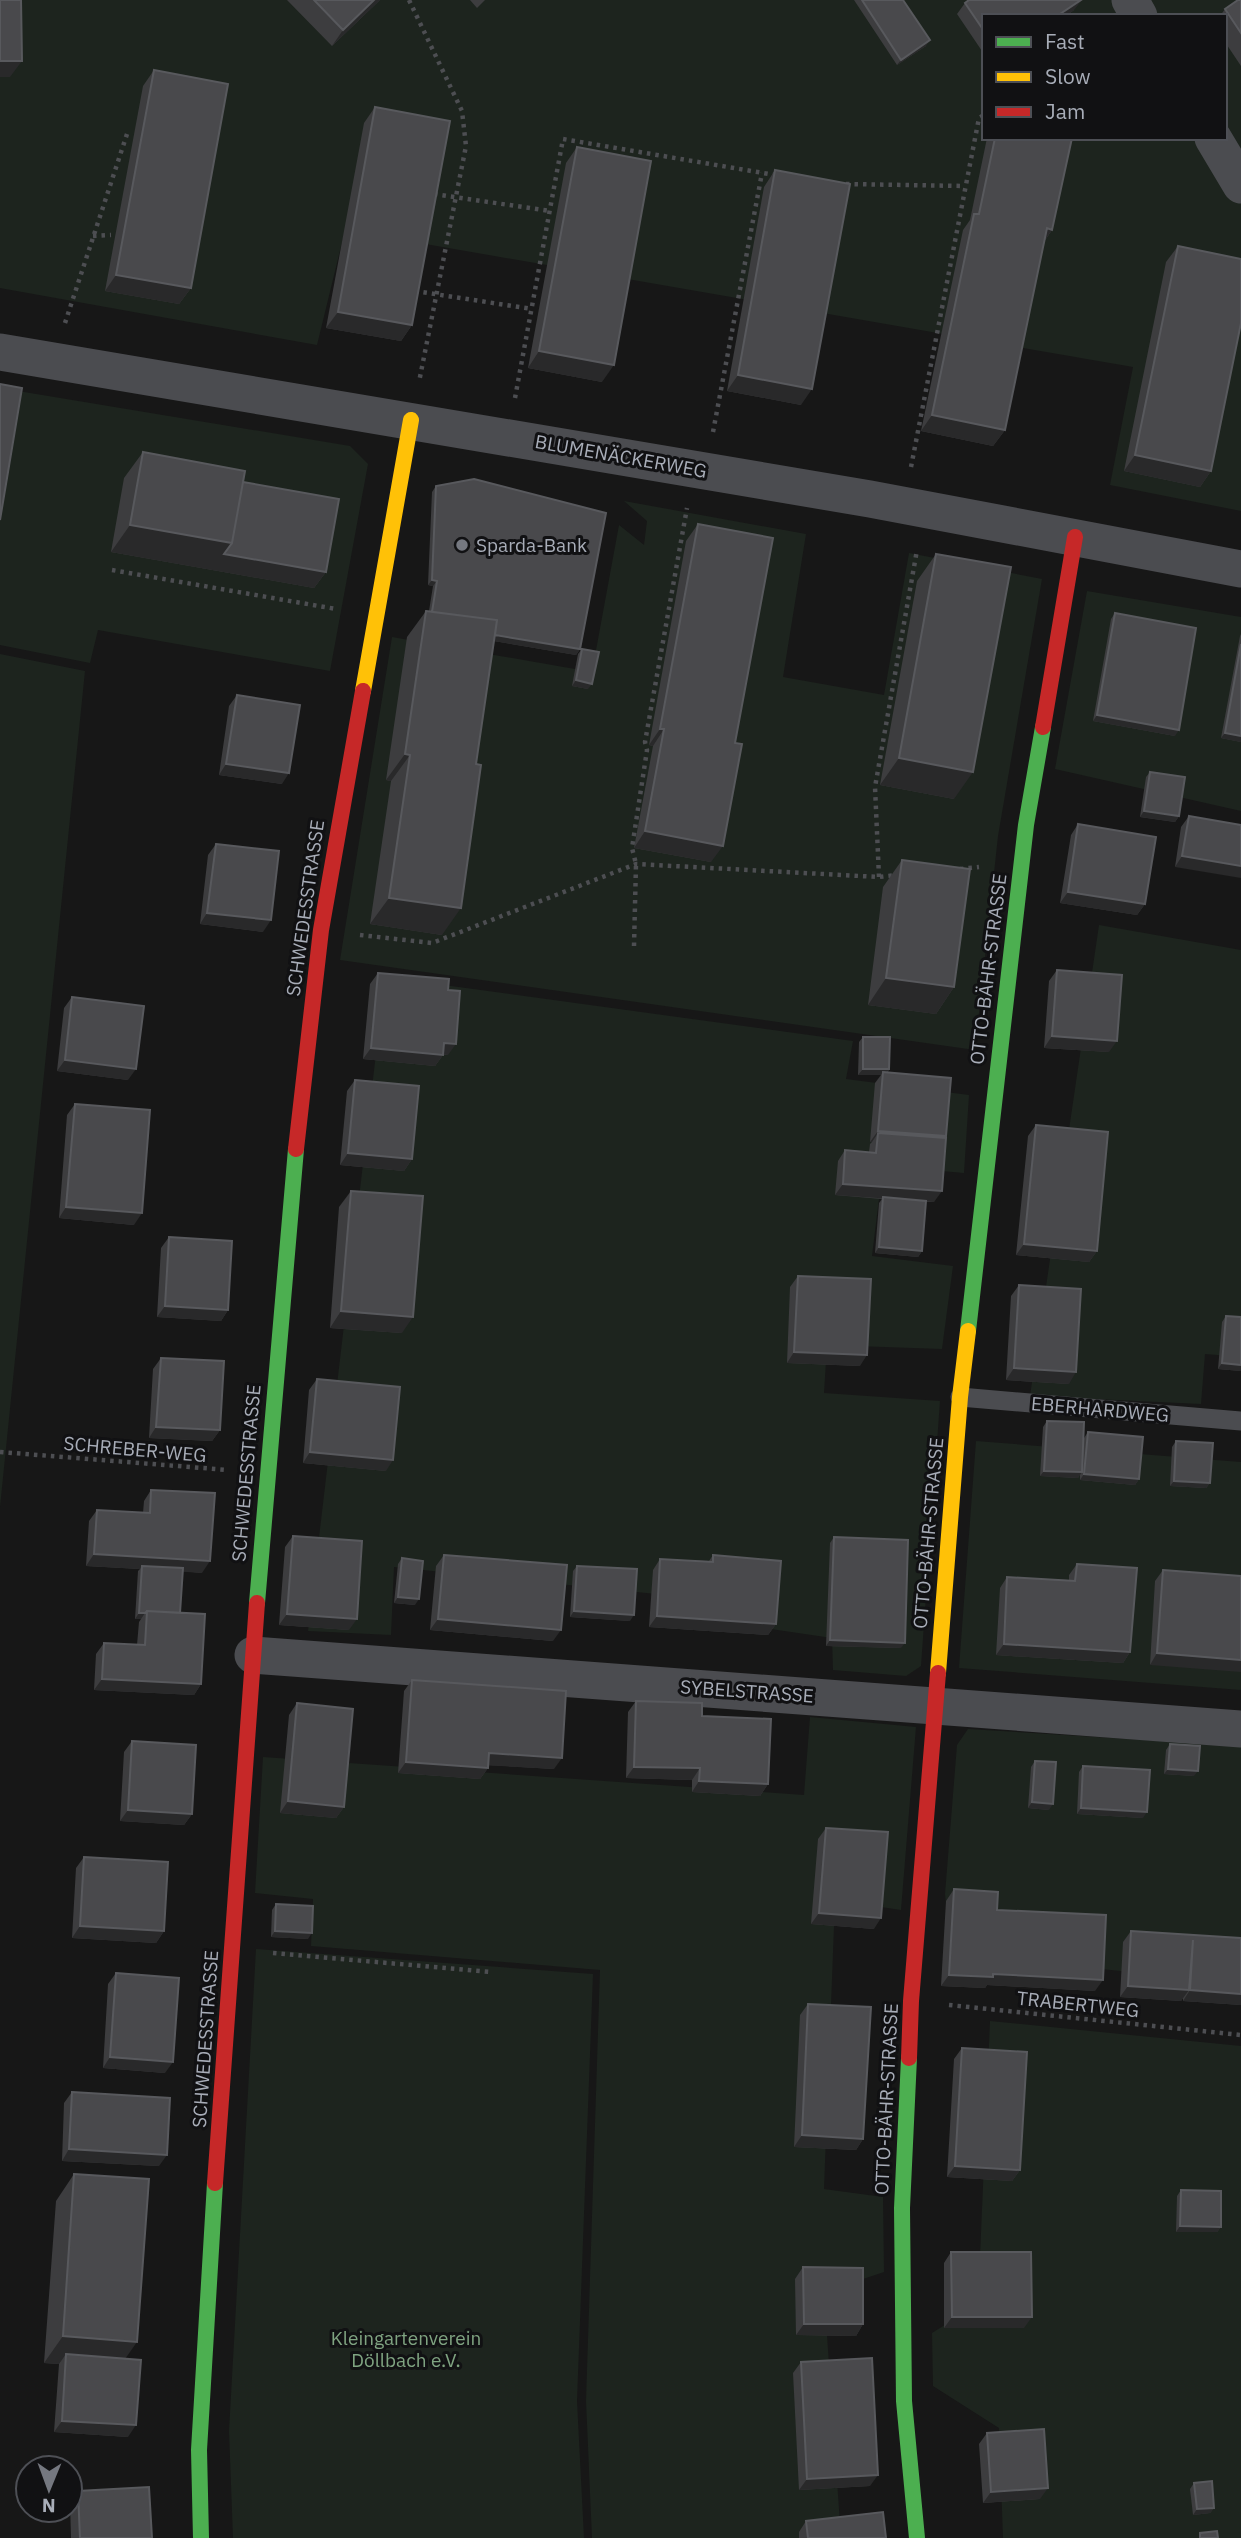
<svg xmlns="http://www.w3.org/2000/svg" width="1241" height="2538" font-family="'IBM Plex Sans',sans-serif">
	<rect width="100%" height="100%" fill="#171717"/>
	<path fill="#1d241e" fill-rule="evenodd" d="M0,0H1241V511L1110,485L1133,367L345,230L317,345L0,288ZM984,16H1225V138H984Z
		M0,388L350,446L368,464L330,671L98,630L90,663L0,645Z
		M624,501L806,534L783,677L884,695L909,553L1042,579L998,836L975,1050L340,960L392,637L592,672L619,525L644,545L647,521Z
		M1087,591L1241,617V811L1055,769Z
		M0,654L85,671L0,1507Z
		M1099,925L1241,950V1357L1205,1354L1201,1404L1030,1396Z
		M385,977L853,1041L846,1079L969,1095L964,1173L883,1166L872,1256L953,1266L942,1349L827,1345L824,1393L940,1401L921,1666L906,1676L833,1670L832,1638L764,1628L763,1605L394,1567L391,1635L308,1631Z
		M976,1441L1241,1462V1690L959,1668Z
		M810,1717L916,1727L901,1910L835,1900L824,2189L883,2197L884,2272L824,2292L841,2538H592L586,2401L600,1970L311,1946L313,1899L255,1893L263,1757L804,1795Z
		M968,1729L1241,1746V1983L951,1954L945,1894L957,1745Z
		M256,1949L593,1974L577,2401L584,2538H233L229,2431Z
		M990,2021L1241,2046V2538H1003L999,2428L933,2386L932,2333L978,2304Z"/>
	<g fill="none" stroke-linecap="round" stroke-linejoin="round">
		<path stroke="#4d4e52" stroke-width="4.5" stroke-dasharray="3.5 5" stroke-linecap="butt" d="M409,0L462,111L466,146L419,382
			M846,184L964,186
			M434,194L550,211
			M93,236L111,235
			M415,291L532,309
			M65,323L127,134
			M515,398L563,139L775,175
			M713,432L762,173
			M911,467L979,118L984,115
			M112,570L336,609
			M960,869L979,867
			M879,877L875,787L917,550
			M360,935L432,943L636,864L879,877L896,875
			M634,946L636,864L632,848L647,750L645,742L687,508
			M0,1452L228,1470
			M273,1953L491,1972
			M949,2005L1241,2035"/>
		<path stroke="#4b4c50" stroke-width="19" d="M960,1397L1241,1421"/>
		<path stroke="#4b4c50" stroke-width="37" d="M1130,0L1139,16
			M1213,138L1241,185
			M0,352L870,499L1241,569
			M253,1655L1241,1729"/>
		<path stroke="#4caf50" stroke-width="16" d="M968,1331L1026,825L1043,727
			M257,1603L296,1149
			M909,2058L902,2208L904,2401L917,2538
			M201,2538L199,2450L215,2183"/>
		<path stroke="#ffc107" stroke-width="16" d="M363,691L411,420
			M938,1673L960,1397L968,1331"/>
		<path stroke="#c62828" stroke-width="16" d="M1043,727L1075,537
			M296,1149L321,930L363,691
			M909,2058L911,2001L938,1673
			M215,2183L257,1603"/>
	</g>
	<path fill="#3d3d3f" d="M287,0H380L332,46Z
		M470,0H485L477,8Z
		M854,0H903L926,46L897,65Z
		M1241,0V66L1225,42V16H1220L1225,9Z
		M965,3L1074,10L1066,16H984V54L957,14Z
		M154,70L191,288L179,304L105,291L143,86Z
		M375,107L412,325L401,341L326,328L364,123Z
		M987,138H1072L1052,230L1044,242L1005,430L993,446L921,431L963,230L970,220Z
		M577,147L602,382L528,368L566,163Z
		M775,170L801,405L727,391L764,187Z
		M1178,246L1211,471L1200,487L1124,471L1166,262Z
		M143,452L243,482L326,572L314,588L111,552L124,478Z
		M436,486L580,649L576,655L494,641L442,935L370,924L391,781L386,780L407,637L426,611H429L433,586L428,585L432,492Z
		M698,524L735,743L711,862L634,848L653,746L649,745L686,541Z
		M936,554L954,799L880,785L917,581Z
		M1115,613L1175,736L1093,721L1111,619Z
		M1241,634V742L1221,738L1240,636Z
		M582,649L588,689L572,686L578,654Z
		M237,695L282,784L219,775L229,706Z
		M1150,772L1179,816L1175,822L1140,817L1146,777Z
		M1189,816L1241,825L1175,867L1181,827Z
		M1078,824L1145,904L1137,915L1060,903L1071,835Z
		M216,844L263,932L200,924L208,855Z
		M902,860L954,987L936,1014L868,1005L883,887Z
		M1057,970L1109,1052L1044,1048L1049,981Z
		M378,973L448,1055H443L435,1066L363,1059L370,984Z
		M72,997L128,1080L57,1071L64,1008Z
		M863,1037L889,1069L888,1072L945,1138L934,1202H926L922,1251L918,1257L875,1253L879,1203L882,1199L835,1195L838,1161L845,1150L869,1152L870,1144L872,1142H870L875,1083L881,1075H858L859,1042Z
		M355,1080L412,1159L404,1171L340,1165L347,1091Z
		M75,1104L134,1225L59,1218L67,1115Z
		M1036,1125L1097,1251L1089,1262L1016,1255L1028,1136Z
		M351,1191L402,1333L330,1328L339,1207Z
		M169,1237L228,1310L221,1321L157,1317L161,1248Z
		M798,1276L860,1366L787,1363L790,1287Z
		M1019,1285L1069,1384L1006,1380L1011,1296Z
		M1226,1316L1241,1317V1371L1218,1369L1222,1322Z
		M161,1358L220,1430L212,1441L149,1438L153,1369Z
		M317,1379L386,1471L303,1463L309,1390Z
		M1047,1421L1084,1438L1088,1432L1139,1479L1135,1485L1080,1480V1474L1078,1478L1040,1476L1043,1427Z
		M1176,1441L1210,1483L1206,1488L1170,1486L1172,1447Z
		M151,1490L202,1573L182,1571L180,1613L201,1684L194,1695L94,1690L96,1654L104,1643L137,1645L139,1622L141,1619H135L138,1571L140,1569L86,1566L89,1521L97,1510L143,1513L144,1501Z
		M293,1536L349,1630L279,1625L285,1547Z
		M834,1537L901,1648L826,1646L830,1543Z
		M444,1555L553,1641L430,1630L436,1566Z
		M713,1555L776,1624L768,1635L649,1627L653,1570L660,1559L709,1561Z
		M402,1558L415,1605L394,1603L398,1564Z
		M1077,1564L1130,1652L1123,1663L996,1655L1000,1588L1007,1577L1069,1580V1575Z
		M577,1566L630,1621L570,1617L573,1571Z
		M1163,1570L1241,1576L1150,1665L1155,1581Z
		M412,1680L554,1769L488,1765V1768L480,1779L398,1773L404,1691Z
		M636,1701L702,1716L768,1784L760,1796L692,1792V1780L626,1778L628,1712Z
		M297,1703L344,1807L336,1818L280,1813L289,1715Z
		M132,1741L192,1814L184,1825L120,1821L124,1752Z
		M1170,1744L1194,1776L1164,1774L1166,1750Z
		M1035,1761L1049,1810L1028,1808L1031,1767Z
		M1083,1766L1143,1818L1077,1814L1079,1772Z
		M826,1828L874,1929L811,1924L818,1839Z
		M84,1857L164,1931L156,1943L72,1938L76,1868Z
		M954,1889L997,1910L1095,1991L987,1985L985,1988L941,1986L946,1901Z
		M276,1904L308,1939L271,1937L272,1910Z
		M1131,1931L1241,1938V2005L1183,2001V1998L1181,2001L1120,1997L1123,1942Z
		M116,1973L165,2073L103,2068L108,1984Z
		M808,2004L863,2139L856,2150L794,2147L800,2015Z
		M962,2048L1020,2170L1012,2181L947,2177L954,2059Z
		M72,2092L159,2166L62,2161L64,2103Z
		M74,2174L125,2359L128,2437L54,2432L59,2364L44,2363L56,2201Z
		M1181,2190L1221,2227L1217,2232H1176L1177,2196Z
		M951,2252L1024,2328H944V2263Z
		M803,2267L863,2324L856,2336L796,2335L795,2279Z
		M801,2362L870,2486L799,2490L793,2373Z
		M987,2433L1040,2499L983,2503L979,2444Z
		M1194,2483L1214,2508L1210,2513L1193,2515L1190,2489Z
		M78,2491L152,2538H71L70,2502Z
		M806,2521L886,2538H799V2532Z"/>
	<path fill="#29292a" d="M374,0H380L332,46L343,30Z
		M1082,0L1074,10L1066,16H1057Z
		M930,40L926,46L897,65L901,60Z
		M0,61H22L10,77H0Z
		M1047,228L1052,230L1041,246Z
		M116,275L191,288L179,304L105,291Z
		M338,312L412,325L401,341L326,328Z
		M539,351L614,365L602,382L528,368Z
		M738,375L812,389L801,405L727,391Z
		M932,415L1005,430L993,446L921,431Z
		M1135,455L1211,471L1200,487L1124,471Z
		M130,525L232,543L326,572L314,588L111,552Z
		M432,580L437,581L433,586L428,585Z
		M468,631L580,649L576,655L464,636Z
		M576,680L592,684L588,689L572,686Z
		M1097,715L1179,730L1175,736L1093,721Z
		M660,729H664L653,746L649,745Z
		M1225,733L1241,736V742L1221,738Z
		M405,754L410,755L391,781L386,780Z
		M899,758L973,772L954,799L880,785Z
		M226,764L289,773L282,784L219,775Z
		M1144,811L1179,816L1175,822L1140,817Z
		M645,831L723,846L711,862L634,848Z
		M1182,856L1241,866V878L1175,867Z
		M1068,892L1145,904L1137,915L1060,903Z
		M389,898L461,908L442,935L370,924Z
		M207,913L271,920L263,932L200,924Z
		M886,978L954,987L936,1014L868,1005Z
		M1052,1036L1117,1041L1109,1052L1044,1048Z
		M444,1043L456,1044L448,1055L436,1054Z
		M371,1048L443,1055L435,1066L363,1059Z
		M65,1060L136,1069L128,1080L57,1071Z
		M863,1069H889L885,1075L883,1072L881,1075H858Z
		M878,1131L946,1136L938,1147L878,1133L872,1142H870Z
		M348,1153L412,1159L404,1171L340,1165Z
		M843,1184L942,1191L934,1202L835,1195Z
		M66,1207L142,1213L134,1225L59,1218Z
		M1024,1244L1097,1251L1089,1262L1016,1255Z
		M879,1247L922,1251L918,1257L875,1253Z
		M165,1306L228,1310L221,1321L157,1317Z
		M341,1311L413,1317L402,1333L330,1328Z
		M794,1352L867,1355L860,1366L787,1363Z
		M1222,1363L1241,1365V1371L1218,1369Z
		M1014,1368L1076,1372L1069,1384L1006,1380Z
		M156,1427L220,1430L212,1441L149,1438Z
		M310,1452L393,1460L386,1471L303,1463Z
		M1044,1471L1082,1472L1078,1478L1040,1476Z
		M1084,1474L1139,1479L1135,1485L1080,1480Z
		M1174,1481L1210,1483L1206,1488L1170,1486Z
		M94,1554L210,1561L202,1573L142,1569V1566L140,1569L86,1566Z
		M398,1597L419,1599L415,1605L394,1603Z
		M574,1611L634,1615L630,1621L570,1617Z
		M139,1613H145L141,1619H135Z
		M287,1614L357,1619L349,1630L279,1625Z
		M657,1616L776,1624L768,1635L649,1627Z
		M438,1619L561,1630L553,1641L430,1630Z
		M830,1640L905,1643L901,1648L826,1646Z
		M1004,1644L1130,1652L1123,1663L996,1655Z
		M1157,1653L1241,1660V1672L1150,1665Z
		M102,1679L201,1684L194,1695L94,1690Z
		M489,1753L562,1758L554,1769L481,1765Z
		M406,1762L488,1768L480,1779L398,1773Z
		M634,1767L700,1768L692,1780L626,1778Z
		M1168,1769L1198,1771L1194,1776L1164,1774Z
		M699,1781L768,1784L760,1796L692,1792Z
		M288,1801L344,1807L336,1818L280,1813Z
		M1032,1802L1053,1804L1049,1810L1028,1808Z
		M1081,1808L1147,1812L1143,1818L1077,1814Z
		M128,1810L192,1814L184,1825L120,1821Z
		M819,1913L881,1918L874,1929L811,1924Z
		M80,1926L164,1931L156,1943L72,1938Z
		M275,1931L312,1933L308,1939L271,1937Z
		M993,1974L1103,1980L1095,1991L987,1985L985,1988L941,1986L949,1975Z
		M1128,1986L1189,1990L1181,2001L1120,1997Z
		M1190,1990L1241,1994V2005L1183,2001Z
		M110,2057L173,2062L165,2073L103,2068Z
		M802,2135L863,2139L856,2150L794,2147Z
		M69,2149L167,2155L159,2166L62,2161Z
		M955,2166L1020,2170L1012,2181L947,2177Z
		M1180,2226L1221,2227L1217,2232H1176Z
		M952,2317H1032L1024,2328H944Z
		M804,2324H863L856,2336L796,2335Z
		M63,2336L137,2342L118,2369L66,2354L59,2364L44,2363Z
		M62,2421L136,2425L128,2437L54,2432Z
		M878,2475L870,2486L799,2490L807,2479Z
		M1048,2488L1040,2499L983,2503L991,2492Z
		M1214,2508L1210,2513L1193,2515L1197,2509Z"/>
	<path fill="#49494c" stroke="#58595d" stroke-width="2" d="M0,0H21L22,61H0Z
		M314,0H374L343,30Z
		M862,0H903L930,40L901,60Z
		M969,0H1081L1057,16H984V31L965,3Z
		M1238,0H1241V33L1225,9Z
		M154,70L228,84L191,288L116,275Z
		M375,107L450,121L412,325L338,312Z
		M995,138H1072L1052,230L1047,228L1005,430L932,415L974,214H979Z
		M577,147L651,161L614,365L539,351Z
		M775,170L850,184L812,389L738,375Z
		M1178,246L1241,259V323L1211,471L1135,455Z
		M0,384L22,388L0,520Z
		M143,452L245,471L232,543L130,525Z
		M474,479L606,513L580,649L495,635L497,620L432,612L437,581L432,580L436,486Z
		M243,482L339,499L326,572L224,554L232,543Z
		M698,524L773,538L735,743L742,744L723,846L645,831L664,729H660Z
		M936,554L1011,567L973,772L899,758Z
		M426,611L497,620L476,764L481,765L461,908L389,898L410,755L405,754Z
		M1115,613L1196,628L1179,730L1097,715Z
		M1241,644V736L1225,733Z
		M582,649L599,652L592,684L576,680Z
		M237,695L300,705L289,773L226,764Z
		M1150,772L1185,777L1179,816L1144,811Z
		M1189,816L1241,825V866L1182,856Z
		M1078,824L1156,837L1145,904L1068,892Z
		M216,844L279,851L271,920L207,913Z
		M902,860L970,869L954,987L886,978Z
		M1057,970L1122,975L1117,1041L1052,1036Z
		M378,973L449,979L448,990L460,991L456,1044L444,1043L443,1055L371,1048Z
		M72,997L144,1006L136,1069L65,1060Z
		M863,1037H890L889,1069H863Z
		M883,1072L951,1078L946,1136L878,1131Z
		M355,1080L419,1086L412,1159L348,1153Z
		M75,1104L150,1110L142,1213L66,1207Z
		M1036,1125L1108,1132L1097,1251L1024,1244Z
		M878,1133L946,1138L942,1191L843,1184L845,1150L876,1153Z
		M351,1191L423,1196L413,1317L341,1311Z
		M883,1197L926,1201L922,1251L879,1247Z
		M169,1237L232,1241L228,1310L165,1306Z
		M798,1276L871,1279L867,1355L794,1352Z
		M1019,1285L1081,1289L1076,1372L1014,1368Z
		M1226,1316L1241,1317V1365L1222,1363Z
		M161,1358L224,1361L220,1430L156,1427Z
		M317,1379L400,1387L393,1460L310,1452Z
		M1047,1421L1084,1422L1082,1472L1044,1471Z
		M1088,1432L1143,1437L1139,1479L1084,1474Z
		M1176,1441L1213,1443L1210,1483L1174,1481Z
		M151,1490L215,1493L210,1561L94,1554L97,1510L150,1513Z
		M293,1536L362,1541L357,1619L287,1614Z
		M834,1537L908,1540L905,1643L830,1640Z
		M444,1555L567,1565L561,1630L438,1619Z
		M713,1555L781,1561L776,1624L657,1616L660,1559L713,1562Z
		M402,1558L423,1561L419,1599L398,1597Z
		M1077,1564L1137,1568L1130,1652L1004,1644L1007,1577L1075,1581Z
		M142,1566L183,1568L180,1613L147,1611L145,1613H139Z
		M577,1566L637,1569L634,1615L574,1611Z
		M1163,1570L1241,1576V1660L1157,1653Z
		M147,1611L205,1614L201,1684L102,1679L104,1643L145,1645Z
		M412,1680L566,1691L562,1758L489,1753L488,1768L406,1762Z
		M636,1701L702,1703V1716L771,1719L768,1784L699,1781L700,1768L634,1767Z
		M297,1703L353,1709L344,1807L288,1801Z
		M132,1741L196,1745L192,1814L128,1810Z
		M1170,1744L1200,1746L1198,1771L1168,1769Z
		M1035,1761L1056,1762L1053,1804L1032,1802Z
		M1083,1766L1150,1770L1147,1812L1081,1808Z
		M826,1828L888,1832L881,1918L819,1913Z
		M84,1857L168,1862L164,1931L80,1926Z
		M954,1889L998,1892L997,1910L1106,1915L1103,1980L993,1974V1977L949,1975Z
		M276,1904L313,1906L312,1933L275,1931Z
		M1131,1931L1241,1938V1994L1190,1990L1193,1940L1189,1990L1128,1986Z
		M116,1973L179,1978L173,2062L110,2057Z
		M808,2004L871,2007L863,2139L802,2135Z
		M962,2048L1027,2052L1020,2170L955,2166Z
		M72,2092L170,2098L167,2155L69,2149Z
		M74,2174L149,2179L137,2342L63,2336Z
		M1181,2190L1221,2191V2227L1180,2226Z
		M951,2252H1031L1032,2317H952Z
		M803,2267L863,2268V2324H804Z
		M66,2354L141,2360L136,2425L62,2421Z
		M872,2358L878,2475L807,2479L801,2362Z
		M1044,2429L1048,2488L991,2492L987,2433Z
		M1212,2481L1214,2508L1197,2509L1194,2483Z
		M149,2487L152,2538H80L78,2491Z
		M883,2512L886,2538H808L806,2521Z
		M1217,2531L1218,2538H1200V2533Z"/>
	<circle fill="#757880" stroke="#111113" stroke-width="2.5" cx="462" cy="545" r="7"/>
	<g text-anchor="middle" stroke-width="6" stroke-linejoin="round" paint-order="stroke">
		<g font-size="19" fill="#a8adb8" stroke="#111113">
			<text transform="translate(621 456) rotate(10)" y="7">BLUMENÄCKERWEG</text>
			<text transform="translate(305 908) rotate(-82)" y="7">SCHWEDESSTRASSE</text>
			<text transform="translate(988 969) rotate(-83)" y="7">OTTO-BÄHR-STRASSE</text>
			<text transform="translate(1100 1409) rotate(5)" y="7">EBERHARDWEG</text>
			<text transform="translate(135 1449) rotate(5)" y="7">SCHREBER-WEG</text>
			<text transform="translate(246 1473) rotate(-85)" y="7">SCHWEDESSTRASSE</text>
			<text transform="translate(928 1533) rotate(-85)" y="7">OTTO-BÄHR-STRASSE</text>
			<text transform="translate(747 1691) rotate(4)" y="7">SYBELSTRASSE</text>
			<text transform="translate(1078 2004) rotate(6)" y="7">TRABERTWEG</text>
			<text transform="translate(205 2039) rotate(-86)" y="7">SCHWEDESSTRASSE</text>
			<text transform="translate(886 2099) rotate(-87)" y="7">OTTO-BÄHR-STRASSE</text>
		</g>
		<g font-size="19" fill="#a8adb8" stroke="#111113" text-anchor="start">
			<text x="476" y="552">Sparda-Bank</text>
		</g>
		<g font-size="19" fill="#7fa381" stroke="#111113">
			<text x="406" y="2345">Kleingartenverein<tspan x="406" dy="22">Döllbach e.V.</tspan></text>
		</g>
	</g>
	<rect x="982" y="14" width="245" height="126" fill="#111113" stroke="#4d4f55" stroke-width="2"/>
	<rect x="996" y="37" width="35" height="10" fill="#4caf50" stroke="#4d4f55" stroke-width="2"/>
	<text x="1045" y="49" font-size="21" fill="#a8adb8">Fast</text>
	<rect x="996" y="72" width="35" height="10" fill="#ffc107" stroke="#4d4f55" stroke-width="2"/>
	<text x="1045" y="84" font-size="21" fill="#a8adb8">Slow</text>
	<rect x="996" y="107" width="35" height="10" fill="#c62828" stroke="#4d4f55" stroke-width="2"/>
	<text x="1045" y="119" font-size="21" fill="#a8adb8">Jam</text>
	<g transform="translate(49 2489) rotate(181)"><circle r="33" fill="#111113" stroke="#4d4f55" stroke-width="2"/>
	<path d="M0-5L12 26L0 18L-12 26Z" fill="#757880"/>
	<text y="-10" font-size="19" font-weight="bold" text-anchor="middle" fill="#a8adb8">N</text>
	</g>
</svg>
